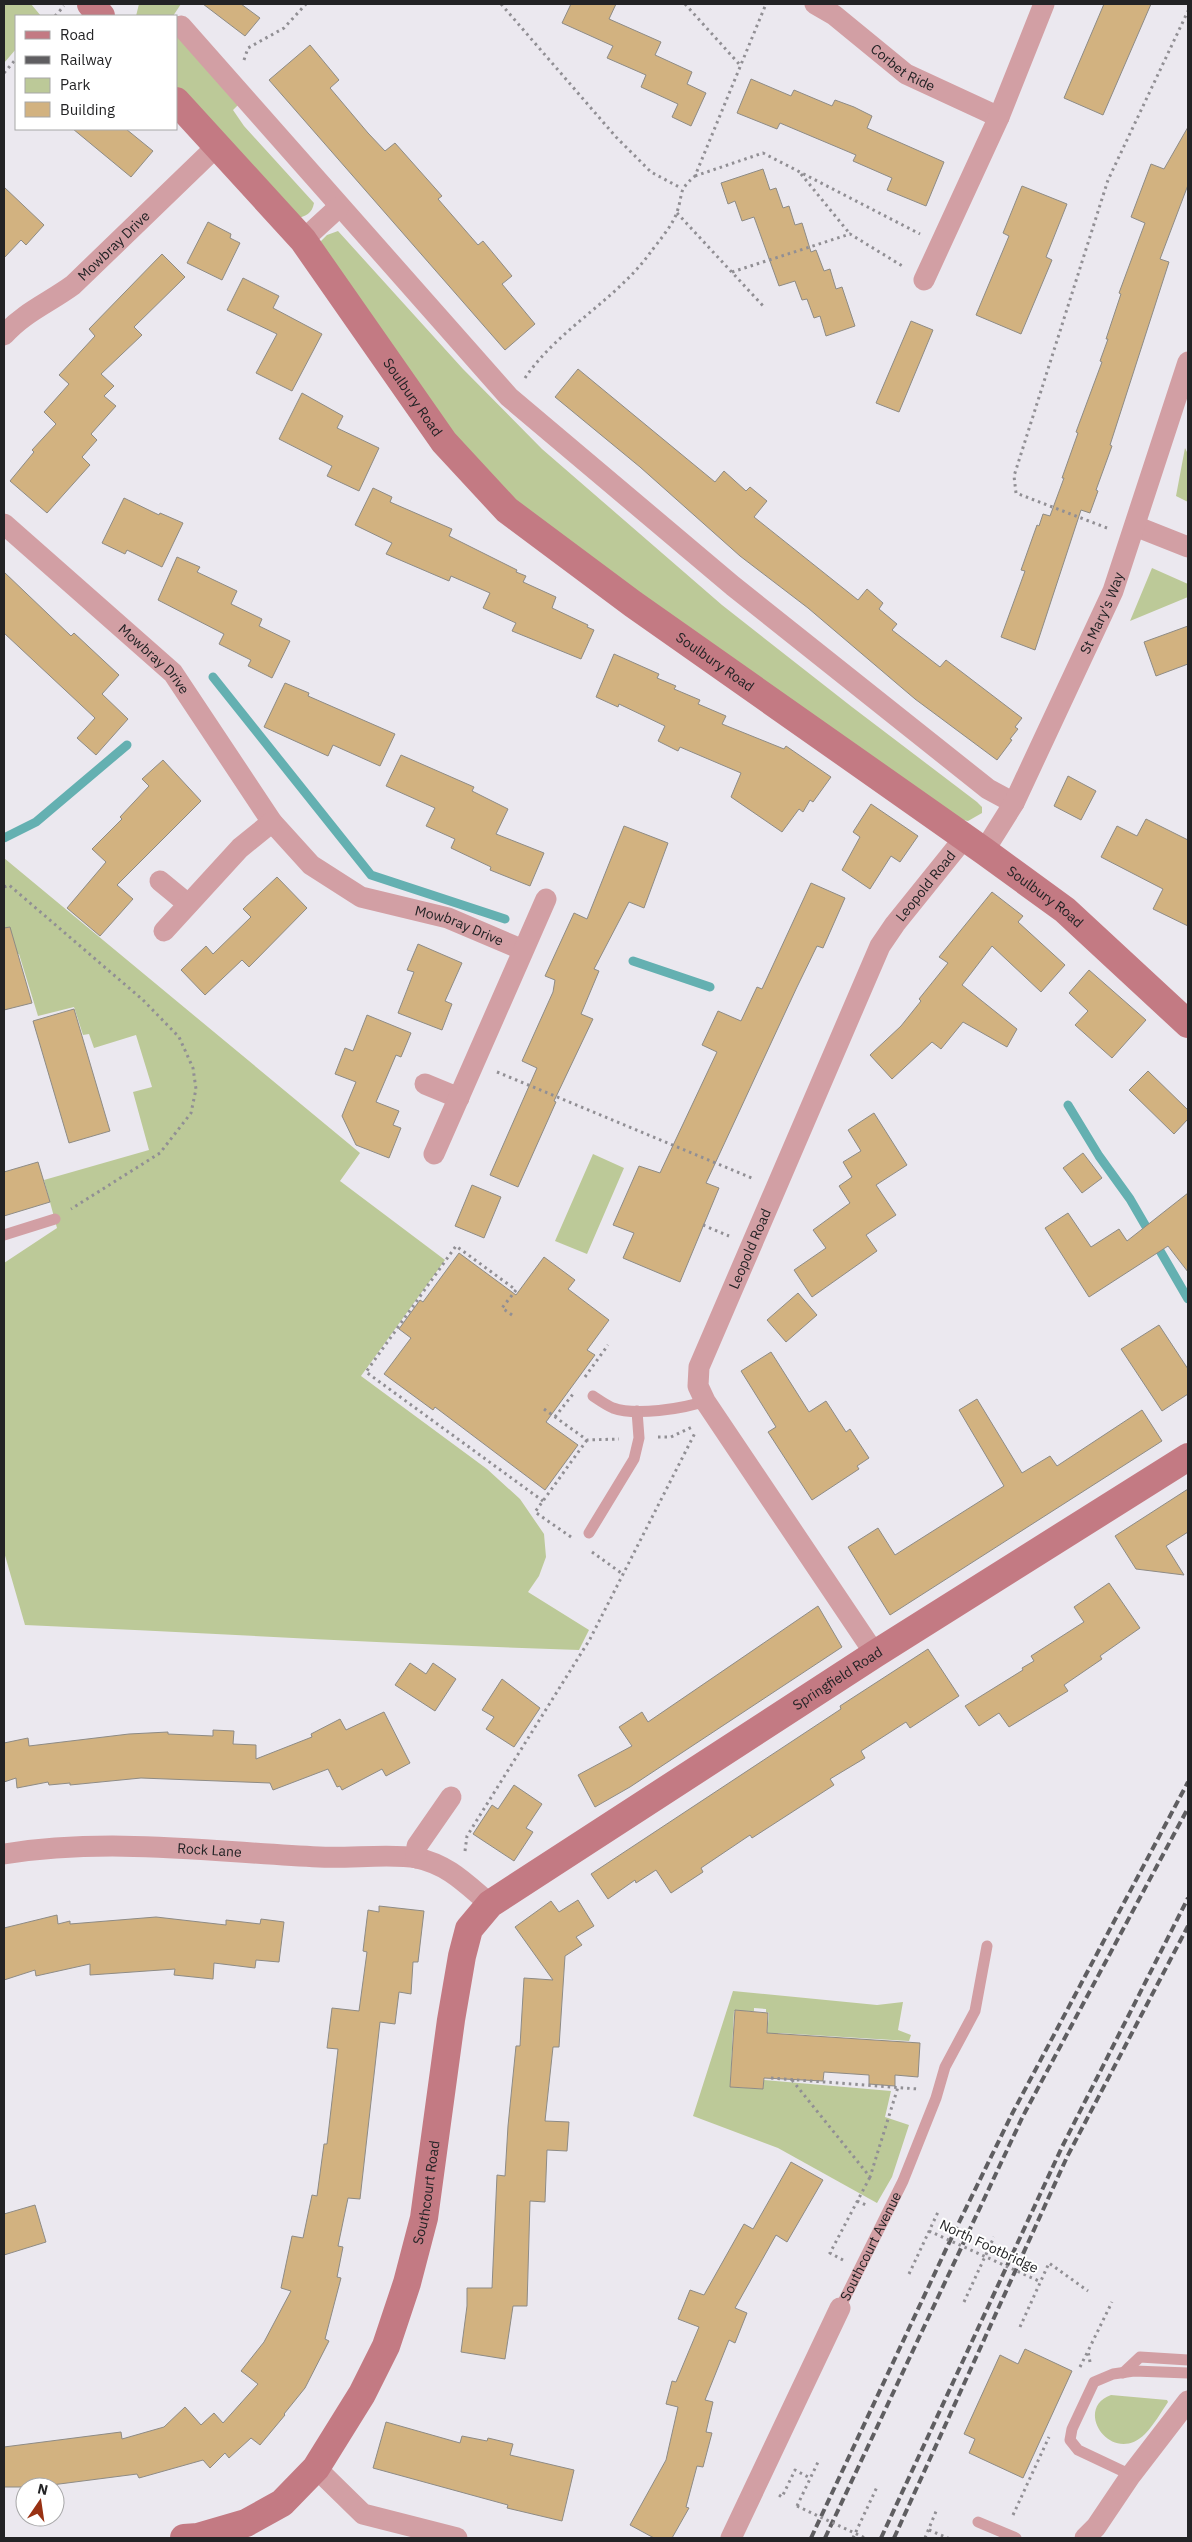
<svg xmlns="http://www.w3.org/2000/svg" width="1192" height="2542" font-family="'IBM Plex Sans',sans-serif">
	<rect width="100%" height="100%" fill="#ebe8ef"/>
	<path fill="#bcc998" d="M4,4H31L41,16H16V49L4,63Z
		M139,4H181L173,16H136Z
		M176,30L240,103L233,110L244,126L314,203C312,214 306,216 295,219L176,87Z
		M338,231L463,369L542,449L722,605L852,707L977,802L982,807V813L968,821L955,818L563,540L494,481L436,413L322,251L321,241L327,235Z
		M1185,448L1188,454V502L1176,496Z
		M1152,568L1188,584V597L1130,621Z
		M4,858L360,1153L340,1181L445,1260L361,1376L487,1469L520,1499L544,1534L546,1557L539,1576L528,1592L589,1630L579,1650C394,1644 209,1633 25,1625L4,1552V1263L57,1228L44,1180L149,1150L133,1092L152,1087L136,1035L94,1048L89,1034L83,1035L74,1007L38,1016L19,954L4,958Z
		M593,1154L624,1168L587,1254L555,1241Z
		M733,1991L877,2005L903,2002L898,2030L911,2035L909,2041L778,2033L777,2036L767,2035L769,2013L766,2012V2009L754,2008V2011H734L730,2087L763,2089L764,2080L891,2091L885,2117L909,2125L892,2177L877,2203L778,2148L693,2116Z
		M1111,2395L1167,2400L1168,2402C1161,2412 1154,2425 1145,2434C1112,2467 1072,2409 1111,2395Z"/>
	<g fill="none" stroke-linecap="round" stroke-linejoin="round">
		<path stroke="#64b0b1" stroke-width="9" d="M213,677L371,875L505,919
			M4,838L36,822L127,745
			M633,961L710,987
			M1068,1105L1099,1156L1130,1199L1188,1299"/>
	</g>
	<path fill="#d2b280" stroke="#8e8b85" d="M203,4H241L260,18L245,36Z
		M571,4H616L609,19L661,42L655,55L692,72L687,84L706,93L691,126L672,117L678,104L641,87L646,75L607,58L613,46L562,23Z
		M1104,4H1151L1103,115L1064,98Z
		M310,45L339,80L330,88L368,133L385,151L395,143L442,196L438,199L478,245L483,241L512,276L502,284L535,324L505,350L269,80Z
		M751,79L791,96L794,90L832,106L835,100L854,107L872,116L867,128L944,162L926,206L887,190L892,178L853,161L856,155L780,123L777,129L737,113Z
		M1188,127V185L1160,259L1169,262L1110,445L1112,446L1096,490L1098,491L1090,513L1081,510L1035,650L1001,637L1025,571L1021,570L1037,525L1039,526L1043,514L1050,516L1064,478H1062L1078,433L1076,432L1102,362L1100,361L1108,339H1106L1121,294L1119,293L1145,223L1131,217L1151,164L1164,169Z
		M73,129H126L153,151L131,177Z
		M763,169L770,190L776,188L783,208L789,206L795,225L802,223L811,252L816,250L824,271L830,269L836,289L842,287L855,326L826,336L820,316L814,318L807,299L802,300L795,281L779,286L754,217L742,221L735,201L728,204L721,183Z
		M1022,186L1067,204L1046,257L1052,260L1021,334L976,315L1009,236L1003,233Z
		M4,187L44,225L26,245L21,240L4,258Z
		M208,222L231,234L230,238L240,243L222,280L187,263Z
		M162,254L185,277L134,327L142,335L101,374L114,386L104,396L116,406L91,434L97,440L82,457L90,465L47,513L10,481L34,452L32,450L56,424L44,412L69,384L59,375L95,336L89,329Z
		M243,278L279,296L273,308L322,334L292,391L256,373L277,334L227,310Z
		M911,321L933,330L899,412L876,403Z
		M578,369L715,482L724,471L746,491L750,487L767,501L754,517L858,600L867,589L883,603L879,609L897,624L892,630L940,667L946,660L1022,718L1015,727L1018,729L1010,739L1012,740L997,760L915,699L808,608L740,556L640,467L555,397Z
		M302,393L343,416L337,428L379,448L359,491L327,476L332,466L279,439Z
		M373,488L392,497L390,502L452,529L449,536L517,570L516,572L526,576L523,582L556,597L552,608L588,625L587,627L594,630L581,659L512,631L516,623L483,608L490,593L451,576L449,581L386,554L392,543L355,525Z
		M124,498L159,515L160,513L183,523L162,567L127,550L125,554L102,543Z
		M177,557L200,567L197,572L237,591L231,604L262,619L259,626L290,641L272,678L248,666L251,660L219,644L224,634L158,600Z
		M4,572L71,636L74,633L119,675L102,694L128,719L96,755L77,738L95,718L4,633Z
		M1188,626V664L1156,676L1144,642Z
		M614,654L659,674L657,678L676,686L674,689L700,700L698,704L726,716L722,724L784,749L786,746L831,777L813,802L810,800L803,812L799,809L782,832L731,797L741,773L680,747L678,751L658,741L665,726L619,704L618,707L596,697Z
		M285,683L309,693L308,696L395,734L380,766L333,745L328,756L264,727Z
		M401,755L474,787L472,791L508,809L496,834L544,853L530,886L490,870L491,867L451,848L455,839L426,826L435,808L386,786Z
		M163,760L201,801L117,885L133,899L100,936L67,908L106,862L92,849L122,819L120,817L149,786L142,779Z
		M1068,776L1096,791L1081,820L1054,806Z
		M871,804L918,836L900,862L891,856L870,889L842,870L860,837L853,832Z
		M1146,819L1188,840V926L1153,909L1163,889L1101,857L1117,826L1137,836Z
		M624,826L668,843L644,908L629,902L594,969L599,971L581,1014L593,1019L554,1101L556,1102L518,1187L490,1175L537,1068L522,1061L553,992L555,980L545,976L574,913L587,919Z
		M277,877L307,908L249,967L242,960L205,995L181,970L206,946L213,954L251,917L243,909Z
		M811,883L845,898L823,948L817,946L797,987L706,1183L719,1188L680,1282L623,1258L634,1233L613,1225L639,1166L660,1173L717,1052L702,1045L718,1011L741,1021L757,987L762,989Z
		M992,892L1023,916L1018,922L1065,965L1041,992L992,946L962,985L1017,1029L1007,1047L963,1022L941,1049L932,1042L892,1079L870,1055L901,1026L921,1001L919,999L948,963L939,957Z
		M10,927L32,1003L4,1010V928Z
		M418,944L462,963L445,1001L452,1004L442,1030L398,1013L414,972L407,970Z
		M1089,970L1146,1020L1112,1058L1075,1025L1088,1011L1069,993Z
		M74,1009L110,1131L69,1143L33,1021Z
		M367,1015L411,1033L401,1057L396,1055L376,1102L399,1111L393,1125L401,1128L389,1158L356,1145L342,1116L356,1082L335,1074L345,1048L353,1051Z
		M1148,1071L1188,1110V1119L1174,1134L1129,1090Z
		M874,1113L907,1165L876,1185L896,1215L866,1235L877,1251L812,1297L794,1270L826,1248L813,1230L850,1203L839,1186L852,1177L843,1162L861,1151L848,1130Z
		M1083,1153L1102,1178L1082,1193L1063,1168Z
		M38,1162L50,1202L4,1216V1172Z
		M472,1185L501,1197L484,1238L455,1226Z
		M1188,1193V1272L1168,1246L1089,1297L1045,1228L1068,1213L1091,1247L1119,1229L1127,1241Z
		M459,1253L516,1295L544,1257L575,1280L568,1289L609,1320L587,1350L595,1355L546,1422L578,1445L545,1490L435,1407L433,1410L384,1374L411,1338L399,1329L420,1300L423,1302Z
		M798,1293L817,1315L786,1342L767,1320Z
		M1159,1325L1188,1369V1394L1162,1411L1121,1349Z
		M771,1352L809,1412L826,1401L846,1432L850,1429L869,1458L857,1466L859,1469L812,1500L768,1432L776,1427L741,1371Z
		M977,1399L1022,1473L1050,1456L1057,1466L1142,1410L1162,1441L890,1615L848,1547L878,1528L895,1555L1004,1486L959,1410Z
		M1188,1489V1532L1166,1546L1184,1575L1136,1569L1115,1536Z
		M1109,1583L1140,1628L1100,1656L1102,1659L1064,1685L1068,1691L1009,1727L999,1713L979,1726L965,1706L1023,1670L1022,1668L1034,1661L1031,1656L1084,1622L1074,1607Z
		M818,1606L842,1647L630,1787L595,1807L578,1775L632,1746L619,1727L642,1712L648,1722Z
		M928,1649L959,1696L910,1728L906,1722L861,1751L865,1758L830,1779L834,1785L752,1838L750,1835L701,1868L703,1872L671,1893L656,1870L636,1883L635,1880L608,1899L591,1874L841,1709L840,1706Z
		M410,1663L426,1674L433,1663L456,1679L435,1711L395,1685Z
		M502,1679L540,1708L514,1747L486,1729L494,1717L482,1710Z
		M384,1712L410,1763L386,1776L382,1769L342,1790L340,1786L337,1787L328,1769L273,1790L270,1783L141,1778L70,1785V1783L49,1785L48,1782L17,1788L16,1778L4,1782V1743L28,1738L29,1746L129,1734L168,1732V1734L213,1736V1730L234,1731L233,1744L256,1745V1759L312,1737L311,1734L340,1719L346,1730Z
		M514,1785L542,1804L526,1828L533,1832L514,1861L473,1834L492,1805L498,1809Z
		M578,1900L594,1926L576,1937L582,1945L565,1956L559,2047H553L545,2121L569,2122L567,2151L547,2150L545,2202L530,2201L527,2306H513L505,2359L461,2352L467,2306V2288H492L497,2175L505,2176L508,2126L516,2046H520L524,1978L553,1980L515,1927L551,1901L559,1912Z
		M379,1906L424,1911L418,1962H413L411,1994L399,1992L395,2024L380,2022L360,2199L348,2198L338,2246L343,2247L337,2277L341,2278L325,2339L329,2341L305,2388L284,2414L285,2415L260,2445L251,2438L229,2458L225,2453L210,2468L203,2460L139,2478L137,2474L36,2487H4V2447L121,2432L122,2439L164,2427L185,2407L201,2425L214,2413L223,2423L258,2384L241,2371L264,2342L291,2291L281,2288L292,2236L303,2238L312,2195L317,2196L324,2144H327L338,2049L327,2048L332,2008L359,2011L367,1952L363,1951L368,1910L379,1912Z
		M57,1915L58,1924L70,1921V1924L156,1917L226,1925V1920L260,1924L261,1919L284,1922L279,1962L256,1960L255,1968L214,1963L213,1979L174,1975L175,1969L90,1975V1964L36,1976L35,1970L4,1980V1928Z
		M735,2010L768,2013L767,2033L920,2043L918,2077L895,2075V2086L869,2084V2075L824,2072L823,2081L764,2078L763,2089L730,2087Z
		M791,2162L823,2180L787,2242L776,2235L735,2308L747,2313L735,2343L729,2340L705,2400L713,2402L706,2432L712,2433L703,2467L697,2466L686,2507L689,2508L672,2538H654L630,2525L666,2460L678,2407L666,2404L672,2381L676,2382L699,2327L678,2319L690,2290L704,2295L744,2224L753,2229Z
		M35,2205L46,2242L4,2255V2214Z
		M1025,2349L1072,2371L1023,2478L969,2453L975,2439L964,2434L1000,2355L1018,2364Z
		M386,2422L460,2443L462,2436L487,2441L488,2438L513,2444L510,2455L574,2470L562,2521L507,2508L508,2505L373,2468Z"/>
	<g fill="none" stroke-linecap="round" stroke-linejoin="round">
		<path stroke="#918f94" stroke-width="3" stroke-dasharray="2.5 4" stroke-linecap="butt" d="M501,4L616,137L651,172L681,188
			M685,4L740,65
			M55,16L64,6
			M244,60L248,48L284,28L306,4
			M4,73L16,59
			M801,174L850,234
			M695,176L763,153L920,234
			M677,213L765,308
			M732,272L850,234L904,267
			M525,378C558,329 615,301 650,253C658,242 673,225 677,212C684,191 677,192 695,176L766,4
			M1107,528L1016,493L1014,476L1108,180L1188,11
			M4,887L9,885L143,1000L179,1037L193,1068L196,1089L191,1113L160,1153L71,1209
			M497,1072L754,1179
			M703,1225L729,1236
			M512,1315L502,1308L516,1290L456,1246L366,1372L543,1501
			M585,1377L608,1345
			M544,1409L587,1440L619,1439
			M555,1417L573,1394
			M658,1437H671L692,1427
			M571,1537L535,1512L587,1440
			M592,1552L624,1575
			M465,1851L467,1836L590,1639L696,1431
			M771,2078L918,2089
			M792,2080L870,2177L898,2087
			M857,2201L868,2206
			M843,2260L830,2253L870,2177
			M909,2274L938,2212
			M964,2302L994,2237
			M1020,2327L1049,2263L1088,2291
			M1090,2362L1088,2351L1112,2302
			M1080,2367L1088,2351
			M779,2495L782,2497L795,2470L810,2478
			M797,2506L819,2460
			M1013,2515L1049,2437
			M929,2530L948,2538
			M853,2538L877,2487
			M925,2538L937,2509"/>
		<g stroke="#d29fa4" stroke-width="11">
			<path d="M4,1235L55,1219"/>
			<path d="M593,1396C599,1400 606,1405 613,1408C635,1416 683,1409 705,1401"/>
			<path d="M589,1533L634,1459L639,1438L637,1411"/>
			<path id="s1" d="M840,2308L903,2181L936,2098L945,2067L975,2011L987,1946"/>
			<path d="M1123,2373L1140,2357L1188,2360"/>
			<path d="M1131,2475L1078,2450L1070,2440L1072,2429L1094,2382L1113,2374L1134,2371L1188,2373"/>
			<path d="M978,2522L1016,2538"/>
		</g>
		<g stroke="#d29fa4" stroke-width="21">
			<path id="s2" d="M815,4L834,15L906,74L999,117"/>
			<path d="M181,26L509,397L733,586L988,789L1014,803"/>
			<path d="M303,240L339,207"/>
			<path d="M924,280L999,117L1044,4"/>
			<path id="s3" d="M4,335C23,313 50,302 73,285L218,145"/>
			<path id="s4" d="M4,524L173,673L272,822L311,865L361,897L448,918L523,950"/>
			<path d="M1135,526L1188,547"/>
			<path id="s5" d="M984,851L1014,803L1113,591L1188,362"/>
			<path d="M160,881L188,904"/>
			<path d="M164,931L240,848L272,822"/>
			<path d="M425,1084L459,1098"/>
			<path d="M434,1154L546,899"/>
			<path id="s6" d="M875,1654L705,1401L698,1386L699,1367L880,946L895,924L965,837"/>
			<path id="s7" d="M4,1854C109,1837 213,1852 319,1857C347,1859 391,1853 417,1858C449,1865 466,1884 490,1904"/>
			<path d="M416,1858L417,1846L451,1797"/>
			<path d="M316,2468L363,2514L457,2538"/>
			<path d="M731,2538L840,2308"/>
			<path d="M1085,2538L1096,2527L1131,2475L1188,2401"/>
		</g>
		<g stroke="#c37a83" stroke-width="28">
			<path d="M91,4L101,16"/>
			<path id="s8" d="M176,101L303,240L444,442L507,510L633,604L984,851L1065,910L1188,1024"/>
			<path id="s9" d="M184,2538L198,2537L246,2523L282,2503L316,2468L362,2394L386,2346L407,2283L424,2218L451,2020L462,1956L469,1929L490,1904L875,1654L1188,1457"/>
		</g>
		<path stroke="#5f5e61" stroke-width="4" stroke-dasharray="8 4" stroke-linecap="butt" d="M811,2538L948,2245L1012,2114L1188,1782
			M825,2538L1023,2116L1188,1808
			M881,2538L1062,2147L1188,1898
			M894,2538L1067,2157L1188,1926"/>
		<path stroke="#918f94" stroke-width="3" stroke-dasharray="2.5 4" stroke-linecap="butt" d="M929,2231L1041,2282
			M797,2506L865,2538"/>
	</g>
	<g text-anchor="middle" stroke-width="4" stroke-linejoin="round" paint-order="stroke">
		<g font-size="14" fill="#232325" stroke="#fff">
			<text dy="5" stroke="none"><textPath href="#s2" startOffset="109">Corbet Ride</textPath></text>
			<text dy="5" stroke="none"><textPath href="#s3" startOffset="142">Mowbray Drive</textPath></text>
			<text dy="5" stroke="none"><textPath href="#s8" startOffset="380">Soulbury Road</textPath></text>
			<text dy="5" stroke="none"><textPath href="#s5" startOffset="266">St Mary's Way</textPath></text>
			<text dy="5" stroke="none"><textPath href="#s4" startOffset="202">Mowbray Drive</textPath></text>
			<text dy="5" stroke="none"><textPath href="#s8" startOffset="785">Soulbury Road</textPath></text>
			<text dy="5" stroke="none"><textPath href="#s6" startOffset="874">Leopold Road</textPath></text>
			<text dy="5" stroke="none"><textPath href="#s8" startOffset="1190">Soulbury Road</textPath></text>
			<text dy="5" stroke="none"><textPath href="#s4" startOffset="624">Mowbray Drive</textPath></text>
			<text dy="5" stroke="none"><textPath href="#s6" startOffset="469">Leopold Road</textPath></text>
			<text dy="5" stroke="none"><textPath href="#s9" startOffset="1168">Springfield Road</textPath></text>
			<text dy="5" stroke="none"><textPath href="#s7" startOffset="206">Rock Lane</textPath></text>
			<text dy="5" stroke="none"><textPath href="#s9" startOffset="454">Southcourt Road</textPath></text>
			<text dy="5" stroke="none"><textPath href="#s1" startOffset="69">Southcourt Avenue</textPath></text>
			<text transform="translate(989 2246) rotate(25)" y="5">North Footbridge</text>
		</g>
	</g>
	<rect width="1192" height="2542" fill="none" stroke="#232325" stroke-width="10"/>
	<rect x="15" y="15" width="162" height="115" fill="#ffffff" stroke="#a7a7a8"/>
	<rect x="25" y="31" width="25" height="8" fill="#c37a83" stroke="#a7a7a8"/>
	<text x="60" y="40" font-size="15" fill="#232325">Road</text>
	<rect x="25" y="56" width="25" height="8" fill="#5f5e61" stroke="#a7a7a8"/>
	<text x="60" y="65" font-size="15" fill="#232325">Railway</text>
	<rect x="25" y="78" width="25" height="15" fill="#bcc998" stroke="#a7a7a8"/>
	<text x="60" y="90" font-size="15" fill="#232325">Park</text>
	<rect x="25" y="102" width="25" height="15" fill="#d2b280" stroke="#a7a7a8"/>
	<text x="60" y="115" font-size="15" fill="#232325">Building</text>
	<g transform="translate(40 2502) rotate(13)"><circle r="24" fill="#ffffff" stroke="#a7a7a8"/>
	<path d="M0-4L9 19L0 12L-9 19Z" fill="#983113"/>
	<text y="-8" font-size="14" font-weight="bold" text-anchor="middle" fill="#232325">N</text>
	</g>
</svg>
